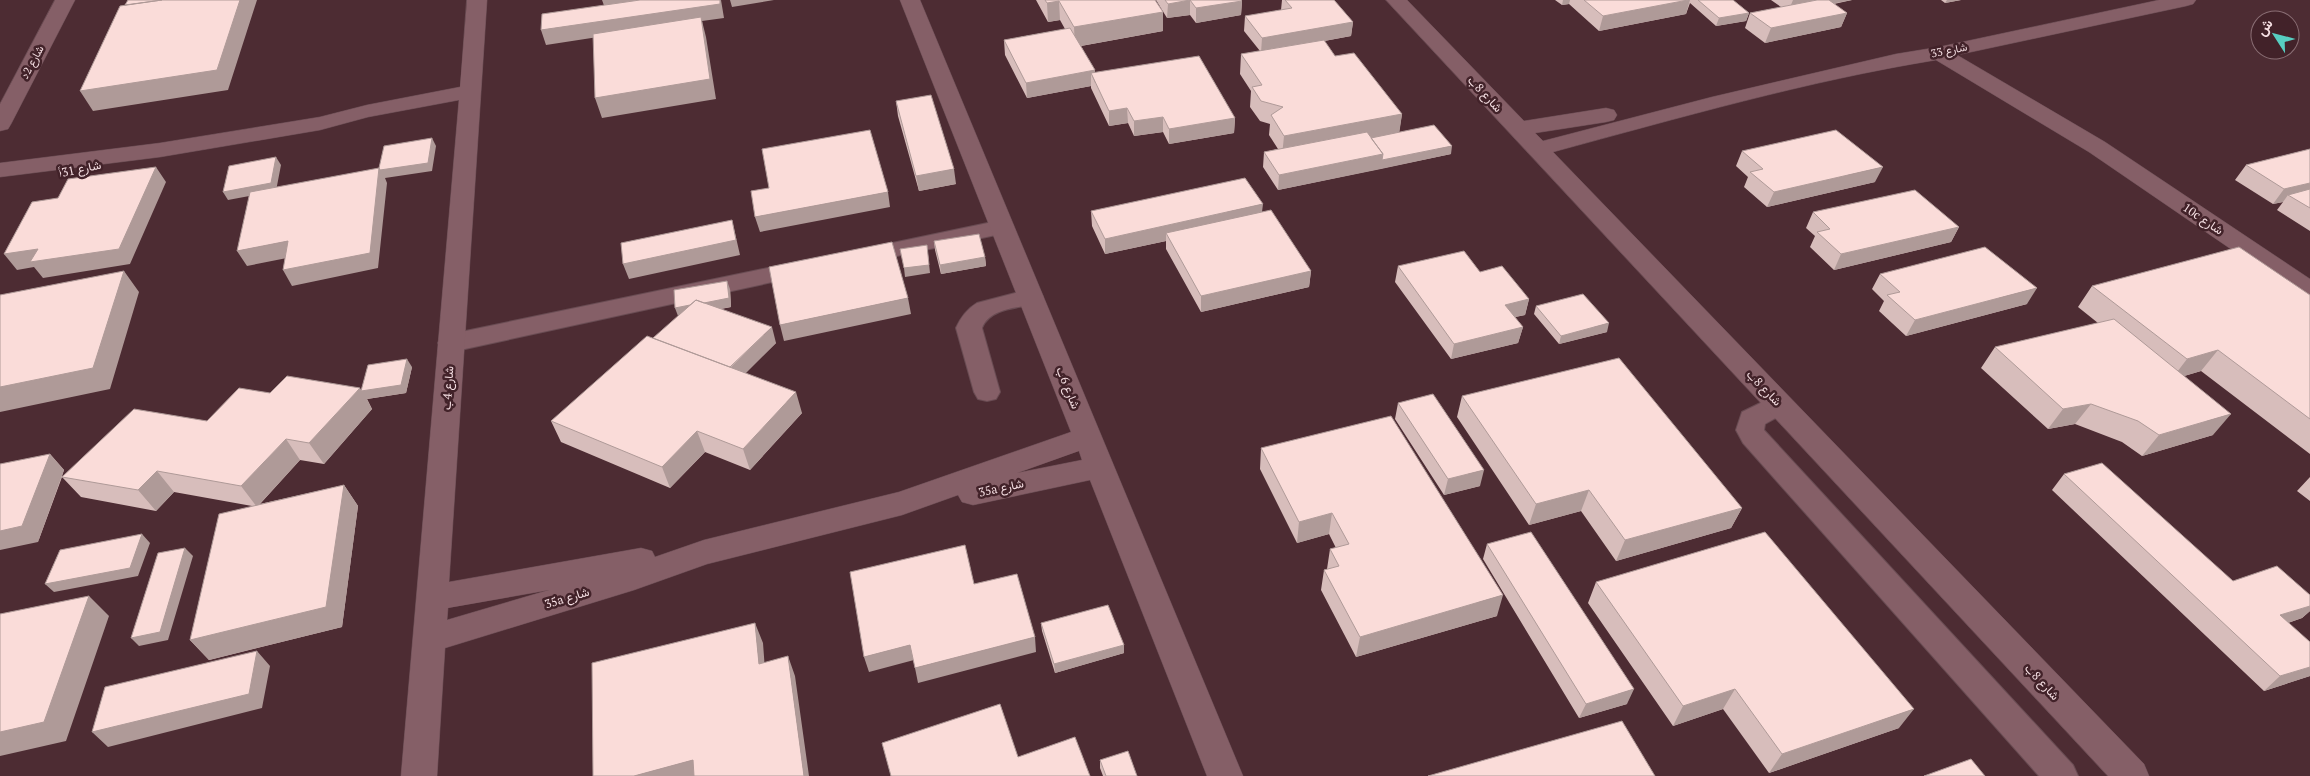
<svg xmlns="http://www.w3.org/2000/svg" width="2310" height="776" font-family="'PT Serif',Vazirmatn,serif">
	<rect width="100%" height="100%" fill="#4d2c33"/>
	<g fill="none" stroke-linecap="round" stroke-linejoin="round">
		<defs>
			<path id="service" d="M1002,220L1010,222L1013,227L1010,232L859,264L851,262L847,257L851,252L859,250Z
				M806,260L814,263L818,268L814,273L451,352L442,349L438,343L442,337L451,334Z
				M1031,289L1040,291L1043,297L1040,303C1021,308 990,307 982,328L1000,392L996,399L987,401L978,399L974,392L956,328C961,317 967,309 977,303Z
				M1779,394L1788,397L1792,404L1788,411L1765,424L1764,430L2073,765L2078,776H2039L1743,443L1736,430L1742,412Z"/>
			<path id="minor" d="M55,0H75L11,124L8,129L0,131V104Z
				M467,0H487L449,582L641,548L652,551L655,557L704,540L899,492L1071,432L900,0H920L1243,776H1207L1090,480L973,505L962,502L958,495L902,515L707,564L634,590L445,648L437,776H401L459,100L368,117L320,130L160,157L0,177V163L160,143L320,117L367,105L460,87ZM1079,451L1082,460L1017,473ZM549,590L447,620L448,608Z
				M1386,0H1407L1524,121L1606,108L1614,110L1617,115L1614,120L1606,122L1535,133L1543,141L1712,97L1896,54L1939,47L2159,0H2196L2193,4L2186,6L1957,55L2105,142L2310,279V299L2301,297L2089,152L1936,60C1807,81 1679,118 1553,152L2144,764L2149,776H2108Z"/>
		</defs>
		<use href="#service" stroke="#694c53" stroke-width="2"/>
		<use href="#minor" stroke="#694c53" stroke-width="1"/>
		<use href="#service" fill="#855f67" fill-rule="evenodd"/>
		<use href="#minor" fill="#855f67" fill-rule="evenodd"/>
	</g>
	<path fill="#d7bdbb" d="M1036,0H1155L1163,12V31L1081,46L1095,73L1235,118L1234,133L1169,144L1163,132L1134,136L1128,123L1109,126L1091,88V86L1027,98L1005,55L1004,40L1065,29L1060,20L1048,22Z
		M1156,0H1241L1242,1L1241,15L1196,23L1190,15L1167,18Z
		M1282,0H1334L1353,22L1351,36L1324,41L1335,56L1402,114L1399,132L1451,154L1278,190L1263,167L1264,152L1278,149L1269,135L1270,124L1260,121L1250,107L1251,91L1240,74L1241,54L1260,51L1244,31L1245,16L1281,10Z
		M1555,0H1733L1749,13L1746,21L1716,26L1690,3L1686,14L1599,31L1569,4L1562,5Z
		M1771,0H1852L1834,4L1847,13L1841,27L1765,43L1745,28L1750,13L1781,7Z
		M1941,0H1961L1945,3Z
		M896,101L956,184L919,191L898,116Z
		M2310,149V231L2277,210L2283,202L2273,204L2235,180L2246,165Z
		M1742,151L1875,182L1767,207L1744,187L1748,177L1736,166Z
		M1091,211L1262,212L1311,271L1309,287L1201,312L1166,249V241L1105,254L1092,226Z
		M1813,212L1959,227L1951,242L1834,270L1810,247L1815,236L1806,228Z
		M934,241L985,257L986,266L941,274L935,250Z
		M1398,266L1480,272L1529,299L1525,315L1515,317L1523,327L1518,343L1451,359L1395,282Z
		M1880,274L2027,304L1906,336L1879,311L1884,301L1872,289Z
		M2092,286L2310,295V454L2201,371L2184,376L2213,435L2142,456L2122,442L2075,424L2048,429L1981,368L1995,347L2098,323L2078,307Z
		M730,289L731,307L721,309L776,343L745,373L802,413L750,470L705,452L670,488L561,442L551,421L653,338Z
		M1536,306L1607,332L1559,344L1534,314Z
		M412,367L406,393L367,399L372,409L324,464L300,460L260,504L344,485L358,506L342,627L209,660L190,640L252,506L174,492L156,511L81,497L62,477L38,542L50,454L64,470L62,476L207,421L270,393L361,391Z
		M1462,396L1742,508L1731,528L1616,561L1581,511L1529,525L1457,417Z
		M1398,403L1480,486L1444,495L1395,419Z
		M1261,448L1497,616L1356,657L1321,590L1324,570L1327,569L1330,549L1336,548L1329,534L1297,543L1260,469Z
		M2064,474L2233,581L2310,595V611L2302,618L2288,623L2310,642V676L2264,691L2052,490Z
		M2310,477V501L2297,491Z
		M1487,544L1627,704L1579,718L1483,559Z
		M1596,582L1899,728L1769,773L1723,709L1673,726L1588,603Z
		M1041,623L1124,645V653L1055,673L1042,631Z
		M1100,760L1137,776H1103L1100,768Z"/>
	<path fill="#af9a98" d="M199,0H257L228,90L93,111L80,91Z
		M602,0H679L606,11Z
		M721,0L724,18L702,21L706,37L716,99L602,118L595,98L702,21L546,45L541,30Z
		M730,0H774L732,7Z
		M1190,0V15L1167,18L1168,4Z
		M1563,0H1570L1569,4L1562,5Z
		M1688,0H1690L1686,14L1599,31L1603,16Z
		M1793,0H1852L1788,12Z
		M1947,0H1961L1945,3Z
		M1059,1L1060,20L1048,22L1047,3Z
		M1242,1L1241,15L1196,23V8Z
		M1163,12V31L1075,47L1074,27Z
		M1749,13L1746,21L1716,26L1719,18Z
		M1847,13L1841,27L1765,43L1771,28Z
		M1353,22L1351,36L1261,53L1262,38Z
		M1095,70V83L1091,73V86L1027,98L1026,83Z
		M1127,108L1128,123L1109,126V111Z
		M1402,114L1399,135L1282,156L1284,136Z
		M1163,117V132L1134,136V121Z
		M1235,118L1234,133L1169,144V129Z
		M432,138L436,146L432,171L385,178L387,183L378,268L292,286L283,270L379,168Z
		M1452,146L1451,154L1381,169L1382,160Z
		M1383,154L1381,169L1278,190L1279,175Z
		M276,157L281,165L276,191L228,200L223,192Z
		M156,167L166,182L130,264L43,278L34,267L17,270L4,254Z
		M1883,167L1875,182L1767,207L1774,192Z
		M954,169L956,184L919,191L916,176Z
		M2310,183V195H2288L2283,202L2273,204L2284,189Z
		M888,192L890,207L760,232L755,217Z
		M1263,204L1261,220L1166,233V241L1105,254V239Z
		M732,220L740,255L629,279L623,264Z
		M1959,227L1951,242L1834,270L1841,254Z
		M288,241L297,256L247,266L237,251Z
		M928,254L930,273L905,277L904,268Z
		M985,257L986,266L941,274L940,265Z
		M124,271L139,292L110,389L0,412V387Z
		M1311,271L1309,287L1201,312V296Z
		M727,281L730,289L731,307L678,316L675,308Z
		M2037,288L2027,304L1906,336L1915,320Z
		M908,298L911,314L784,341L780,325Z
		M1529,299L1525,315L1501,320L1505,305Z
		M1609,323L1607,332L1559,344L1561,336Z
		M772,327L776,343L732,387L727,371Z
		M1523,327L1518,343L1451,359L1454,344Z
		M2218,350L2201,371L2171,380L2187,359Z
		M407,359L412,367L406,393L367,399L372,409L324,464L309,443L360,388L362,391Z
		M796,392L802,413L750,470L743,449Z
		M2091,404L2075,424L2048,429L2063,409Z
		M2231,414L2213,435L2142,456L2159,435Z
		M697,431L705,452L670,488L662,467Z
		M286,439L300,460L257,507L241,486Z
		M50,454L64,470L38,542L0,550V531Z
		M1484,470L1480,486L1444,495L1448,479Z
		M157,471L174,492L156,511L138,490Z
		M344,485L358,506L342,627L209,660L190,640Z
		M1589,490L1581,511L1529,525L1536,504Z
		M1742,508L1731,528L1616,561L1625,540Z
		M1332,513L1329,534L1297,543L1299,522Z
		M142,534L150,543L138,576L54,592L45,584Z
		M185,548L193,556L168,640L139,646L131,638Z
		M1503,595L1497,616L1356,657L1360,637Z
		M89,596L109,616L66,741L0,756V732Z
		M2310,606V611L2302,618L2264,631L2280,615Z
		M755,623L763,643L766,684L759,664Z
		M1035,637L1036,652L918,683L915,668Z
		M910,645L914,660L869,672L864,657Z
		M1124,645V653L1055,673L1054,664Z
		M257,651L270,666L262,708L108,747L92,732Z
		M788,656L795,676L809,776H804Z
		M2310,667V676L2264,691L2280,676Z
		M1634,689L1627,704L1579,718L1586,704Z
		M1735,689L1723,709L1673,726L1683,706Z
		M1914,709L1899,728L1769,773L1782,754Z
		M693,760L700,776H634Z"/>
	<path fill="#fadcd9" stroke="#af9a98" d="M128,0H162L125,5Z
		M162,0H240L217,70L80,91L120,6Z
		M640,0H720V4L541,30L542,14Z
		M1045,0H1155L1163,12L1074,27L1059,1L1047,3Z
		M1165,0H1241L1242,1L1196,8L1190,0L1168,4Z
		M1285,0H1334L1353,22L1262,38L1245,16L1292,8Z
		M1584,0H1688L1603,16Z
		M1698,0H1733L1749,13L1719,18Z
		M1817,0H1829L1847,13L1771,28L1750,13Z
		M701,17L710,79L595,98L593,34Z
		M1070,28L1095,70L1026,83L1004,40Z
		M1324,40L1335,56L1354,53L1402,114L1284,136L1271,115L1283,107L1261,101L1252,87L1262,85L1241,54Z
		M1199,56L1235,118L1169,129L1163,117L1134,121L1127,108L1109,111L1091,73Z
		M931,95L954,169L916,176L896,101Z
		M1434,125L1452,146L1382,160L1383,154L1371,138Z
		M870,130L888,192L755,217L751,191L769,188L762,149Z
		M1836,130L1883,167L1774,192L1750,172L1763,169L1742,151Z
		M1367,132L1383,154L1279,175L1264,152Z
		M432,138L428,163L380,170L379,168L384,146Z
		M2310,149V183L2284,189L2246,165Z
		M276,157L271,183L223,192L229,166Z
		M156,167L119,249L30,262L38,249L4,254L32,202L58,198L68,179Z
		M379,168L370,253L283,270L288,241L237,251L250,192Z
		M1245,178L1263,204L1105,239L1091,211Z
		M2310,189V208L2288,195Z
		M1915,190L1959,227L1841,254L1817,232L1830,229L1813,212Z
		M1271,210L1311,271L1201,296L1166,233Z
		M732,220L736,240L623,264L621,243Z
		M979,234L985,257L940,265L934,241Z
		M892,242L908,298L780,325L769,267Z
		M927,245L929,265L904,268L900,249Z
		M1985,247L2037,288L1915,320L1887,295L1900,292L1880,274Z
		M2239,247L2310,295V419L2218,350L2187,359L2092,286Z
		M1464,251L1480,272L1502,266L1529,299L1505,305L1523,327L1454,344L1398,266Z
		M124,271L93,368L0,387V295Z
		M727,281L729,298L704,303L696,300L690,305L675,308L674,290Z
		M1583,294L1609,323L1561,336L1536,306Z
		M696,300L772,327L730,367L653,338Z
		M2114,319L2231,414L2159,435L2138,421L2091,404L2063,409L1995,347Z
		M647,336L796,392L743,449L697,431L662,467L551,421Z
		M1619,358L1742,508L1625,540L1589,490L1536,504L1462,396Z
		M407,359L401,385L361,391L368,365Z
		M287,376L360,388L309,443L286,439L241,486L157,471L138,490L62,477L134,409L207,421L239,388L270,393Z
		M1433,394L1484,470L1448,479L1398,403Z
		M1391,416L1503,595L1360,637L1324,570L1339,566L1330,549L1349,544L1332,513L1299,522L1261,448Z
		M50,454L22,526L0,531V464Z
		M2102,463L2233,581L2277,566L2310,595V606L2280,615L2310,642V667L2280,676L2064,474Z
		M344,485L326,607L190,640L219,514Z
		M1531,532L1634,689L1586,704L1487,544Z
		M1765,532L1914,709L1782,754L1735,689L1683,706L1596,582Z
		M142,534L130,568L45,584L60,550Z
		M965,545L974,584L1017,574L1035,637L915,668L910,645L864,657L850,572Z
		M185,548L160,632L131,638L158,553Z
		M89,596L44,722L0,732V614Z
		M1108,605L1124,645L1054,664L1041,623Z
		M755,623L759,664L788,656L804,776H694L693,760L634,776H593L592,663Z
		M257,651L249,694L92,732L105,687Z
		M1000,704L1018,757L1075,737L1090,776H891L882,743Z
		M1622,721L1655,776H1428Z
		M1128,751L1137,776H1106L1100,760Z
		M1971,759L1985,776H1924Z"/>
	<g text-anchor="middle" stroke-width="5" stroke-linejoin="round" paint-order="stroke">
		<g font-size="11" fill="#f6e0e4" stroke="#422229">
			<text transform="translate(1949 50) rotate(-11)" y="4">شارع 33</text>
			<text transform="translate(32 62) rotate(-62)" y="4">شارع 2د</text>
		</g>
		<g font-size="12" fill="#f6e0e4" stroke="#422229">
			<text transform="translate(1485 94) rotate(47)" y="4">شارع 8ب</text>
			<text transform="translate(80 169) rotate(-12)" y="4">شارع 31أ</text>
			<text transform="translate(2203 219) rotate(34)" y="4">10c شارع</text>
			<text transform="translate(448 388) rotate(-86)" y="4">شارع 4ب</text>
			<text transform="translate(1068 388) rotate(68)" y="4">شارع 6ب</text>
			<text transform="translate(1764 388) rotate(46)" y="4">شارع 8ب</text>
			<text transform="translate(1001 488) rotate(-12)" y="4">35a شارع</text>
			<text transform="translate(567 598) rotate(-17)" y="4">35a شارع</text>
			<text transform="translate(2042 682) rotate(47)" y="4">شارع 8ب</text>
		</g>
	</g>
	<g transform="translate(2275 35) rotate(306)"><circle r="24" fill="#422229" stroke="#8a6e74"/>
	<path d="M0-4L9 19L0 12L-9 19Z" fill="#57cec1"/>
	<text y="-8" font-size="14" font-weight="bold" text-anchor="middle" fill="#f6e0e4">ش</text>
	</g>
</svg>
